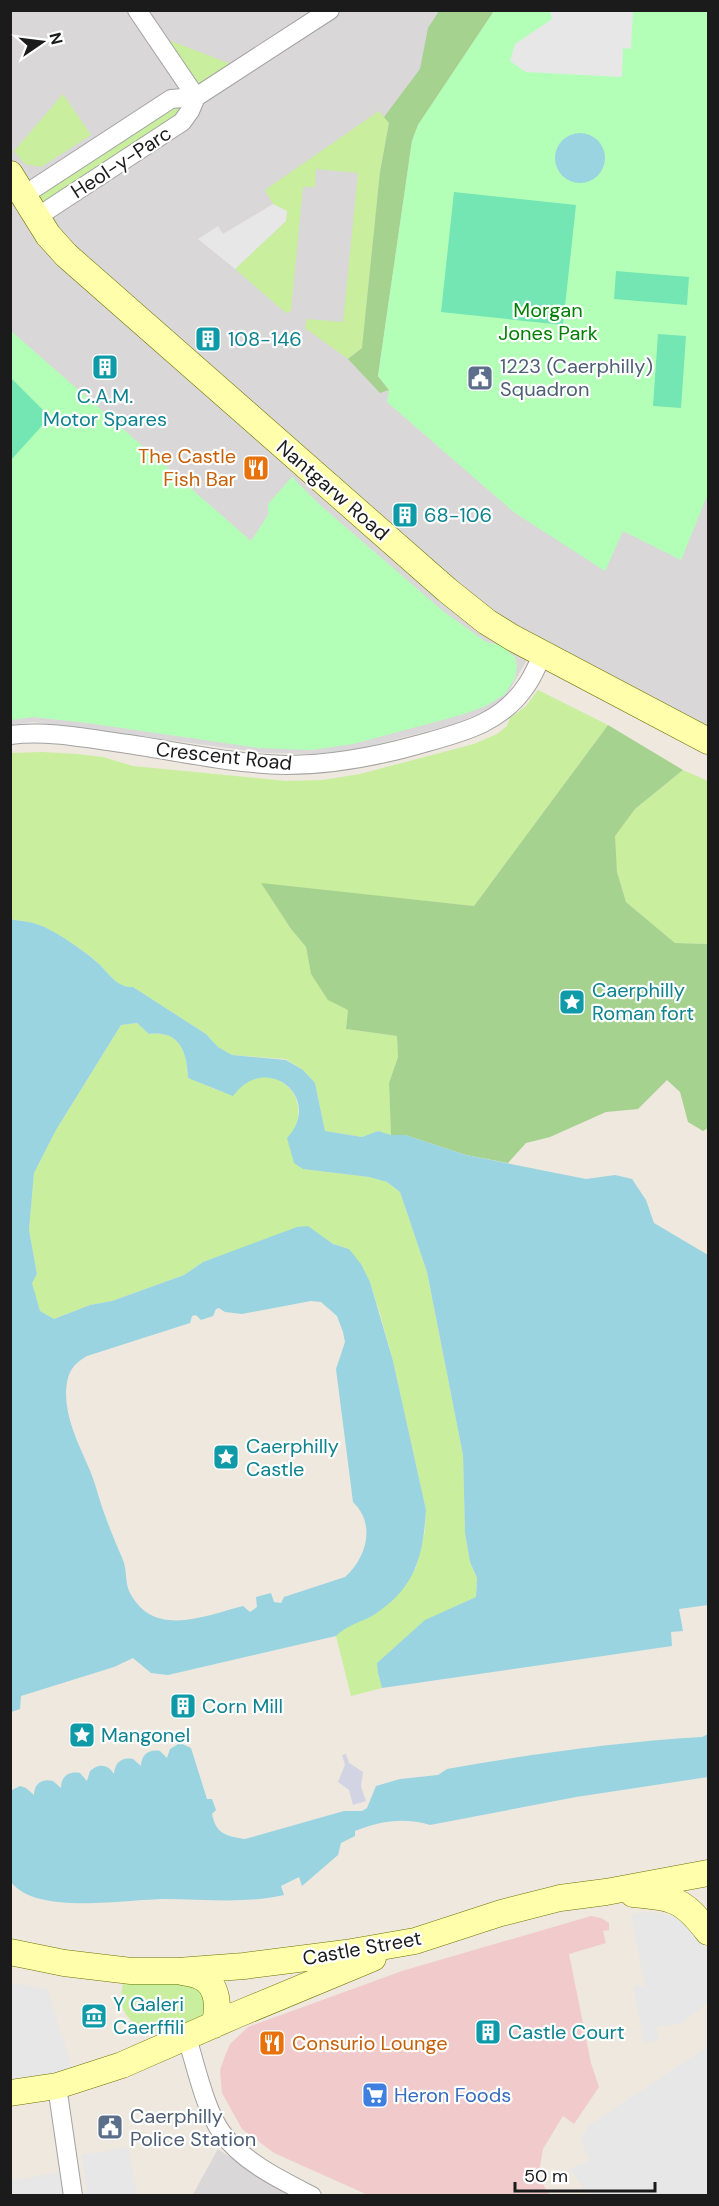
<svg xmlns="http://www.w3.org/2000/svg" width="719" height="2206" font-family="'DM Sans',sans-serif">
	<rect width="100%" height="100%" fill="#eee8de"/>
	<path fill="#d9d7d7" d="M10,11H708V753L686,739L613,706L527,660L505,698L489,710L451,725L359,749L316,754L266,753L33,722L11,725Z
		M218,2149L285,2194L288,2195L192,2196Z"/>
	<path fill="#f1cbcb" d="M591,1916L601,1918L609,1923V1930L603,1931L606,1943L569,1954L591,2063L599,2087L574,2124L563,2116L543,2149L538,2177L550,2195H368L274,2153L242,2129L222,2093L220,2070L225,2056L230,2044L248,2027L402,1971Z"/>
	<path fill="#c9ee9e" d="M153,34L241,68L190,111L37,217L24,195L171,99L196,97Z
		M63,94L91,135L41,167L25,164L14,151Z
		M379,111L389,123L380,172L362,348L348,359L305,328L307,319L343,322L358,173L316,169L315,187H303L291,311L286,313L235,269L286,221L287,211L273,204L265,190Z
		M538,690L608,725L474,906L262,884L291,929L306,947L311,974L348,1010L346,1029L397,1036L398,1057L389,1083L391,1135L378,1131L362,1137L325,1131L315,1083L303,1070L286,1059L232,1055L218,1047L206,1034L133,987C118,988 109,974 100,965C90,954 56,932 42,926C33,922 21,921 11,919V753L42,752L77,754L103,757L133,766L287,781L323,780L360,774L474,744L497,734L507,726L510,718L526,706Z
		M683,770L708,781V944L675,943L626,902L617,872L614,836L635,809Z
		M137,1023L149,1034C180,1030 187,1052 188,1078C198,1080 209,1088 218,1090C236,1093 250,1075 267,1077C295,1080 307,1111 292,1133L303,1169L369,1177L387,1182L400,1192L427,1272L463,1455L465,1533L470,1562L477,1578L476,1597L444,1612L407,1638L390,1651L378,1673L382,1688L351,1696L336,1636L344,1627L370,1617L416,1568L425,1531L426,1510L393,1361L380,1314L370,1282L349,1249L333,1244L308,1227L203,1262L184,1275L112,1301L90,1305L54,1319L40,1311L31,1283L37,1274L29,1230L34,1173L56,1130L121,1025Z
		M124,1981L180,1983L204,1990L206,2018L176,2031L140,2029C123,2014 117,2004 124,1981Z"/>
	<path fill="#a6d28f" d="M439,11H494L418,125L412,141L378,376L389,390L380,393L348,359L362,348L380,172L389,123L384,117L420,69L428,28Z
		M608,725L683,770L635,809L615,836L617,872L626,902L675,943L708,944V1128L703,1131L688,1122L680,1092L667,1080L638,1109L606,1112L550,1137L526,1143L508,1163L466,1155L405,1135H391L389,1083L398,1057L397,1036L346,1029L348,1010L328,1000L311,974L306,947L291,929L261,883L474,906Z"/>
	<path fill="#b4ffb7" d="M494,11H708V494L681,560L623,531L605,571L515,513L387,402L389,390L378,376L412,141L418,125Z
		M11,331L251,541L268,515V504L292,477L320,505L443,611L486,642L500,645L515,657L517,666L515,678L505,694L486,706L461,715L353,744L312,750L260,748L87,723L33,717L11,720Z"/>
	<path fill="#73e6b4" d="M454,192L576,205L563,325L441,312Z
		M616,271L689,277L687,305L614,299Z
		M658,334L686,336L681,408L653,406Z
		M10,377L50,417L11,460H10Z"/>
	<path fill="#e7e7e7" d="M550,11H633L631,49L623,48L622,77L526,72L510,61L515,44L552,19Z
		M273,204L287,211L286,221L235,269L198,239L218,226L223,234Z
		M651,1912L673,1916L689,1928L708,1952V2002L682,2023L656,2027L659,2040L644,2043L633,1986H645L631,1914Z
		M11,1983L47,1989L73,2070L11,2084Z
		M708,2046V2195H588L570,2169L590,2161L583,2147L582,2136L589,2125Z
		M128,2147L137,2195H87L82,2155Z
		M59,2172L63,2195H14L11,2181Z"/>
	<path fill="#d3d4e3" d="M346,1754L349,1763L363,1772L361,1786L366,1801L353,1805L349,1790L338,1782L345,1765L342,1755Z"/>
	<path fill="#9ad4e1" fill-rule="evenodd" d="M555 158a25 25 0 1 1 50 0a25 25 0 1 1-50 0Z
		M10,919C21,921 33,922 42,926C57,932 89,954 100,965C109,974 118,988 133,987L206,1034L218,1047L232,1055L286,1060L303,1070L315,1083L325,1131L362,1137L378,1131L391,1135H405L466,1155L586,1179L615,1175L632,1179L646,1200L654,1223L708,1255V1605L679,1609L683,1631L671,1632L672,1646L382,1688L378,1673L377,1663L425,1620L476,1597L477,1578L470,1562L465,1533L463,1455L427,1272L400,1192L387,1182L369,1177L303,1169L294,1163L287,1138C324,1099 267,1050 233,1096L188,1078C187,1052 180,1030 149,1034L137,1023L121,1025L56,1130L34,1173L29,1230L37,1274L32,1283L40,1311L54,1319L90,1305L112,1301L184,1275L203,1262L297,1227L308,1226L333,1244L349,1249L361,1264L370,1282L393,1361L426,1510C423,1558 415,1589 372,1616C359,1623 347,1625 336,1636L168,1675L151,1673L133,1658L114,1667L21,1696L20,1709L11,1712ZM311,1301L321,1302L337,1316L343,1332L345,1342L336,1369L353,1502C376,1524 367,1557 345,1577L284,1597L281,1603L274,1602L271,1593L256,1597L257,1607L250,1612L243,1606C214,1613 174,1631 146,1612C139,1607 133,1599 129,1591C125,1581 127,1570 123,1560C117,1546 111,1532 106,1518C99,1501 96,1483 88,1466C78,1443 66,1419 66,1393C67,1374 71,1365 87,1356L190,1323L192,1316L196,1315L201,1320L213,1316L216,1309L219,1308L225,1312L242,1314Z
		M708,1734V1777L576,1797L430,1825C404,1817 380,1821 355,1831V1836L341,1843L338,1855L302,1886L299,1877L281,1886L284,1895C246,1904 204,1899 165,1899C126,1899 37,1916 11,1882L10,1791L20,1786L26,1788L34,1795C34,1784 42,1778 53,1781L61,1788C61,1776 69,1771 80,1773L87,1781L90,1771C99,1763 108,1764 114,1774C115,1762 122,1757 133,1759L141,1766C141,1755 149,1749 160,1751L167,1758L170,1749L180,1743L191,1748L207,1799H212L216,1810L212,1814C216,1834 226,1836 245,1839L344,1811H362L367,1808L376,1786L400,1779L438,1775L447,1769C532,1754 616,1742 702,1737Z"/>
	<g fill="none" stroke-linecap="round" stroke-linejoin="round">
		<defs>
			<path id="minor" d="M137,10L196,97
				M24,195L171,99L196,97L330,10
				M37,217L182,122L190,111L196,97
				M10,735C49,730 90,739 128,744C181,752 234,764 286,765C331,765 374,757 417,745C459,733 500,725 526,686C533,677 537,665 543,654
				M187,2038C196,2066 205,2110 222,2133C243,2162 281,2180 312,2196
				M57,2086L73,2196"/>
			<path id="secondary" d="M10,174L48,235L66,255L447,590L487,622L513,638L708,741
				M633,1894C674,1898 683,1899 708,1932
				M10,1952L64,1963L131,1971H178L244,1966L346,1953L415,1941L501,1913L560,1898L606,1892L708,1873
				M182,1972C188,1973 196,1974 201,1977C219,1985 219,2009 214,2025
				M10,2093L57,2086L122,2065L236,2015L373,1958"/>
		</defs>
		<use href="#minor" stroke="#a2a2a2" stroke-width="20"/>
		<use href="#secondary" stroke="#6d7300" stroke-width="27"/>
		<use href="#minor" stroke="#fff" stroke-width="18"/>
		<use href="#secondary" stroke="#ffffab" stroke-width="26"/>
	</g>
	<defs>
		<symbol id="building-square" viewBox="-11 -11 22 22"><rect x="-9" y="-9" width="18" height="18" rx="4" fill="#0f9aa8" stroke="#fff"/><path d="M-4-6H4V6H1V3H-1V6H-4ZM-2.5-4.3h1.7v1.8h-1.7ZM.8-4.3h1.7v1.8H.8ZM-2.5-1h1.7V.8h-1.7ZM.8-1h1.7V.8H.8Z" fill="#fff"/></symbol>
		<symbol id="civic-square" viewBox="-11 -11 22 22"><rect x="-9" y="-9" width="18" height="18" rx="4" fill="#5c6f8a" stroke="#fff"/><path d="M-.6-6.5H3V-4.5H.6V-3L4-1V1h2V6H-6V1h2V-1L-.6-3ZM-1.2 2.5V6h2.4V2.5Z" fill="#fff"/></symbol>
		<symbol id="restaurant-square" viewBox="-11 -11 22 22"><rect x="-9" y="-9" width="18" height="18" rx="4" fill="#e8710a" stroke="#fff"/><path d="M-5-6h1v4h1v-4h1v4h1v-4h1v5L-1.5 .5V6h-2V.5L-5-1ZM5-6V6H3V1.5H1.5Q1.5-4 5-6Z" fill="#fff"/></symbol>
		<symbol id="sight-square" viewBox="-11 -11 22 22"><rect x="-9" y="-9" width="18" height="18" rx="4" fill="#0f9aa8" stroke="#fff"/><path d="M0-6L1.8-2.2L6-1.7L2.9 1.2L3.7 5.4L0 3.3L-3.7 5.4L-2.9 1.2L-6-1.7L-1.8-2.2Z" fill="#fff"/></symbol>
		<symbol id="museum-square" viewBox="-11 -11 22 22"><rect x="-9" y="-9" width="18" height="18" rx="4" fill="#0f9aa8" stroke="#fff"/><path d="M0-6L6-3V-2H-6V-3ZM-5-1h2V3h-2ZM-1-1h2V3h-2ZM3-1h2V3H3ZM-6 4H6V6H-6Z" fill="#fff"/></symbol>
		<symbol id="supermarket-square" viewBox="-11 -11 22 22"><rect x="-9" y="-9" width="18" height="18" rx="4" fill="#3f7fe0" stroke="#fff"/><path d="M-6-5.5h2.5l.6 2H6L4.5 2H-2.5L-4.4-4H-6ZM-1.5 3.2a1.3 1.3 0 1 0 .1 0ZM3 3.2a1.3 1.3 0 1 0 .1 0Z" fill="#fff"/></symbol>
	</defs>
	<g fill-rule="evenodd">
		<use href="#building-square" x="193" y="324" width="30" height="30"/>
		<use href="#building-square" x="90" y="352" width="30" height="30"/>
		<use href="#civic-square" x="465" y="363" width="30" height="30"/>
		<use href="#restaurant-square" x="241" y="453" width="30" height="30"/>
		<use href="#building-square" x="390" y="500" width="30" height="30"/>
		<use href="#sight-square" x="557" y="987" width="30" height="30"/>
		<use href="#sight-square" x="211" y="1442" width="30" height="30"/>
		<use href="#building-square" x="168" y="1691" width="30" height="30"/>
		<use href="#sight-square" x="67" y="1720" width="30" height="30"/>
		<use href="#museum-square" x="79" y="2001" width="30" height="30"/>
		<use href="#building-square" x="473" y="2017" width="30" height="30"/>
		<use href="#restaurant-square" x="257" y="2028" width="30" height="30"/>
		<use href="#supermarket-square" x="360" y="2080" width="30" height="30"/>
		<use href="#civic-square" x="95" y="2112" width="30" height="30"/>
	</g>
	<g text-anchor="middle" stroke-width="4.5" stroke-linejoin="round" paint-order="stroke">
		<g font-size="20" fill="#1b1b1b" stroke="#fff">
			<text transform="translate(121 162) rotate(-33)" y="7">Heol-y-Parc</text>
			<text transform="translate(333 490) rotate(41)" y="7">Nantgarw Road</text>
			<text transform="translate(224 756) rotate(6)" y="7">Crescent Road</text>
			<text transform="translate(362 1948) rotate(-10)" y="7">Castle Street</text>
		</g>
		<g font-size="20" fill="#008105" stroke="#fff">
			<text x="548" y="317">Morgan<tspan x="548" dy="23">Jones Park</tspan></text>
		</g>
		<g font-size="20" fill="#0d838f" stroke="#fff" text-anchor="start">
			<text x="228" y="346">108-146</text>
			<text x="105" y="403" text-anchor="middle">C.A.M.<tspan x="105" dy="23">Motor Spares</tspan></text>
			<text x="424" y="522">68-106</text>
			<text x="592" y="997">Caerphilly<tspan x="592" dy="23">Roman fort</tspan></text>
			<text x="246" y="1453">Caerphilly<tspan x="246" dy="23">Castle</tspan></text>
			<text x="202" y="1713">Corn Mill</text>
			<text x="101" y="1742">Mangonel</text>
			<text x="113" y="2011">Y Galeri<tspan x="113" dy="23">Caerffili</tspan></text>
			<text x="508" y="2039">Castle Court</text>
		</g>
		<g font-size="20" fill="#4e5e75" stroke="#fff" text-anchor="start">
			<text x="500" y="373">1223 (Caerphilly)<tspan x="500" dy="23">Squadron</tspan></text>
			<text x="130" y="2123">Caerphilly<tspan x="130" dy="23">Police Station</tspan></text>
		</g>
		<g font-size="20" fill="#c56008" stroke="#fff" text-anchor="end">
			<text x="236" y="463">The Castle<tspan x="236" dy="23">Fish Bar</tspan></text>
			<text x="292" y="2050" text-anchor="start">Consurio Lounge</text>
		</g>
		<g font-size="20" fill="#366cbe" stroke="#fff" text-anchor="start">
			<text x="394" y="2102">Heron Foods</text>
		</g>
	</g>
	<rect width="719" height="2206" fill="none" stroke="#1b1b1b" stroke-width="24"/>
	<g transform="translate(42 42) rotate(76)" stroke="#ffffff" stroke-width="4.5" paint-order="stroke">
	<path d="M0-4.5L10 22L0 15L-10 22Z" fill="#1b1b1b"/>
	<text y="-9" font-size="16" font-weight="bold" text-anchor="middle" fill="#1b1b1b">N</text>
	</g>
	<path d="M515 2182v9h140v-9" fill="none" stroke="#1b1b1b" stroke-width="3"/>
	<text x="524" y="2182" font-size="18" fill="#1b1b1b" stroke="#ffffff" stroke-width="4.5" paint-order="stroke">50 m</text>
</svg>
